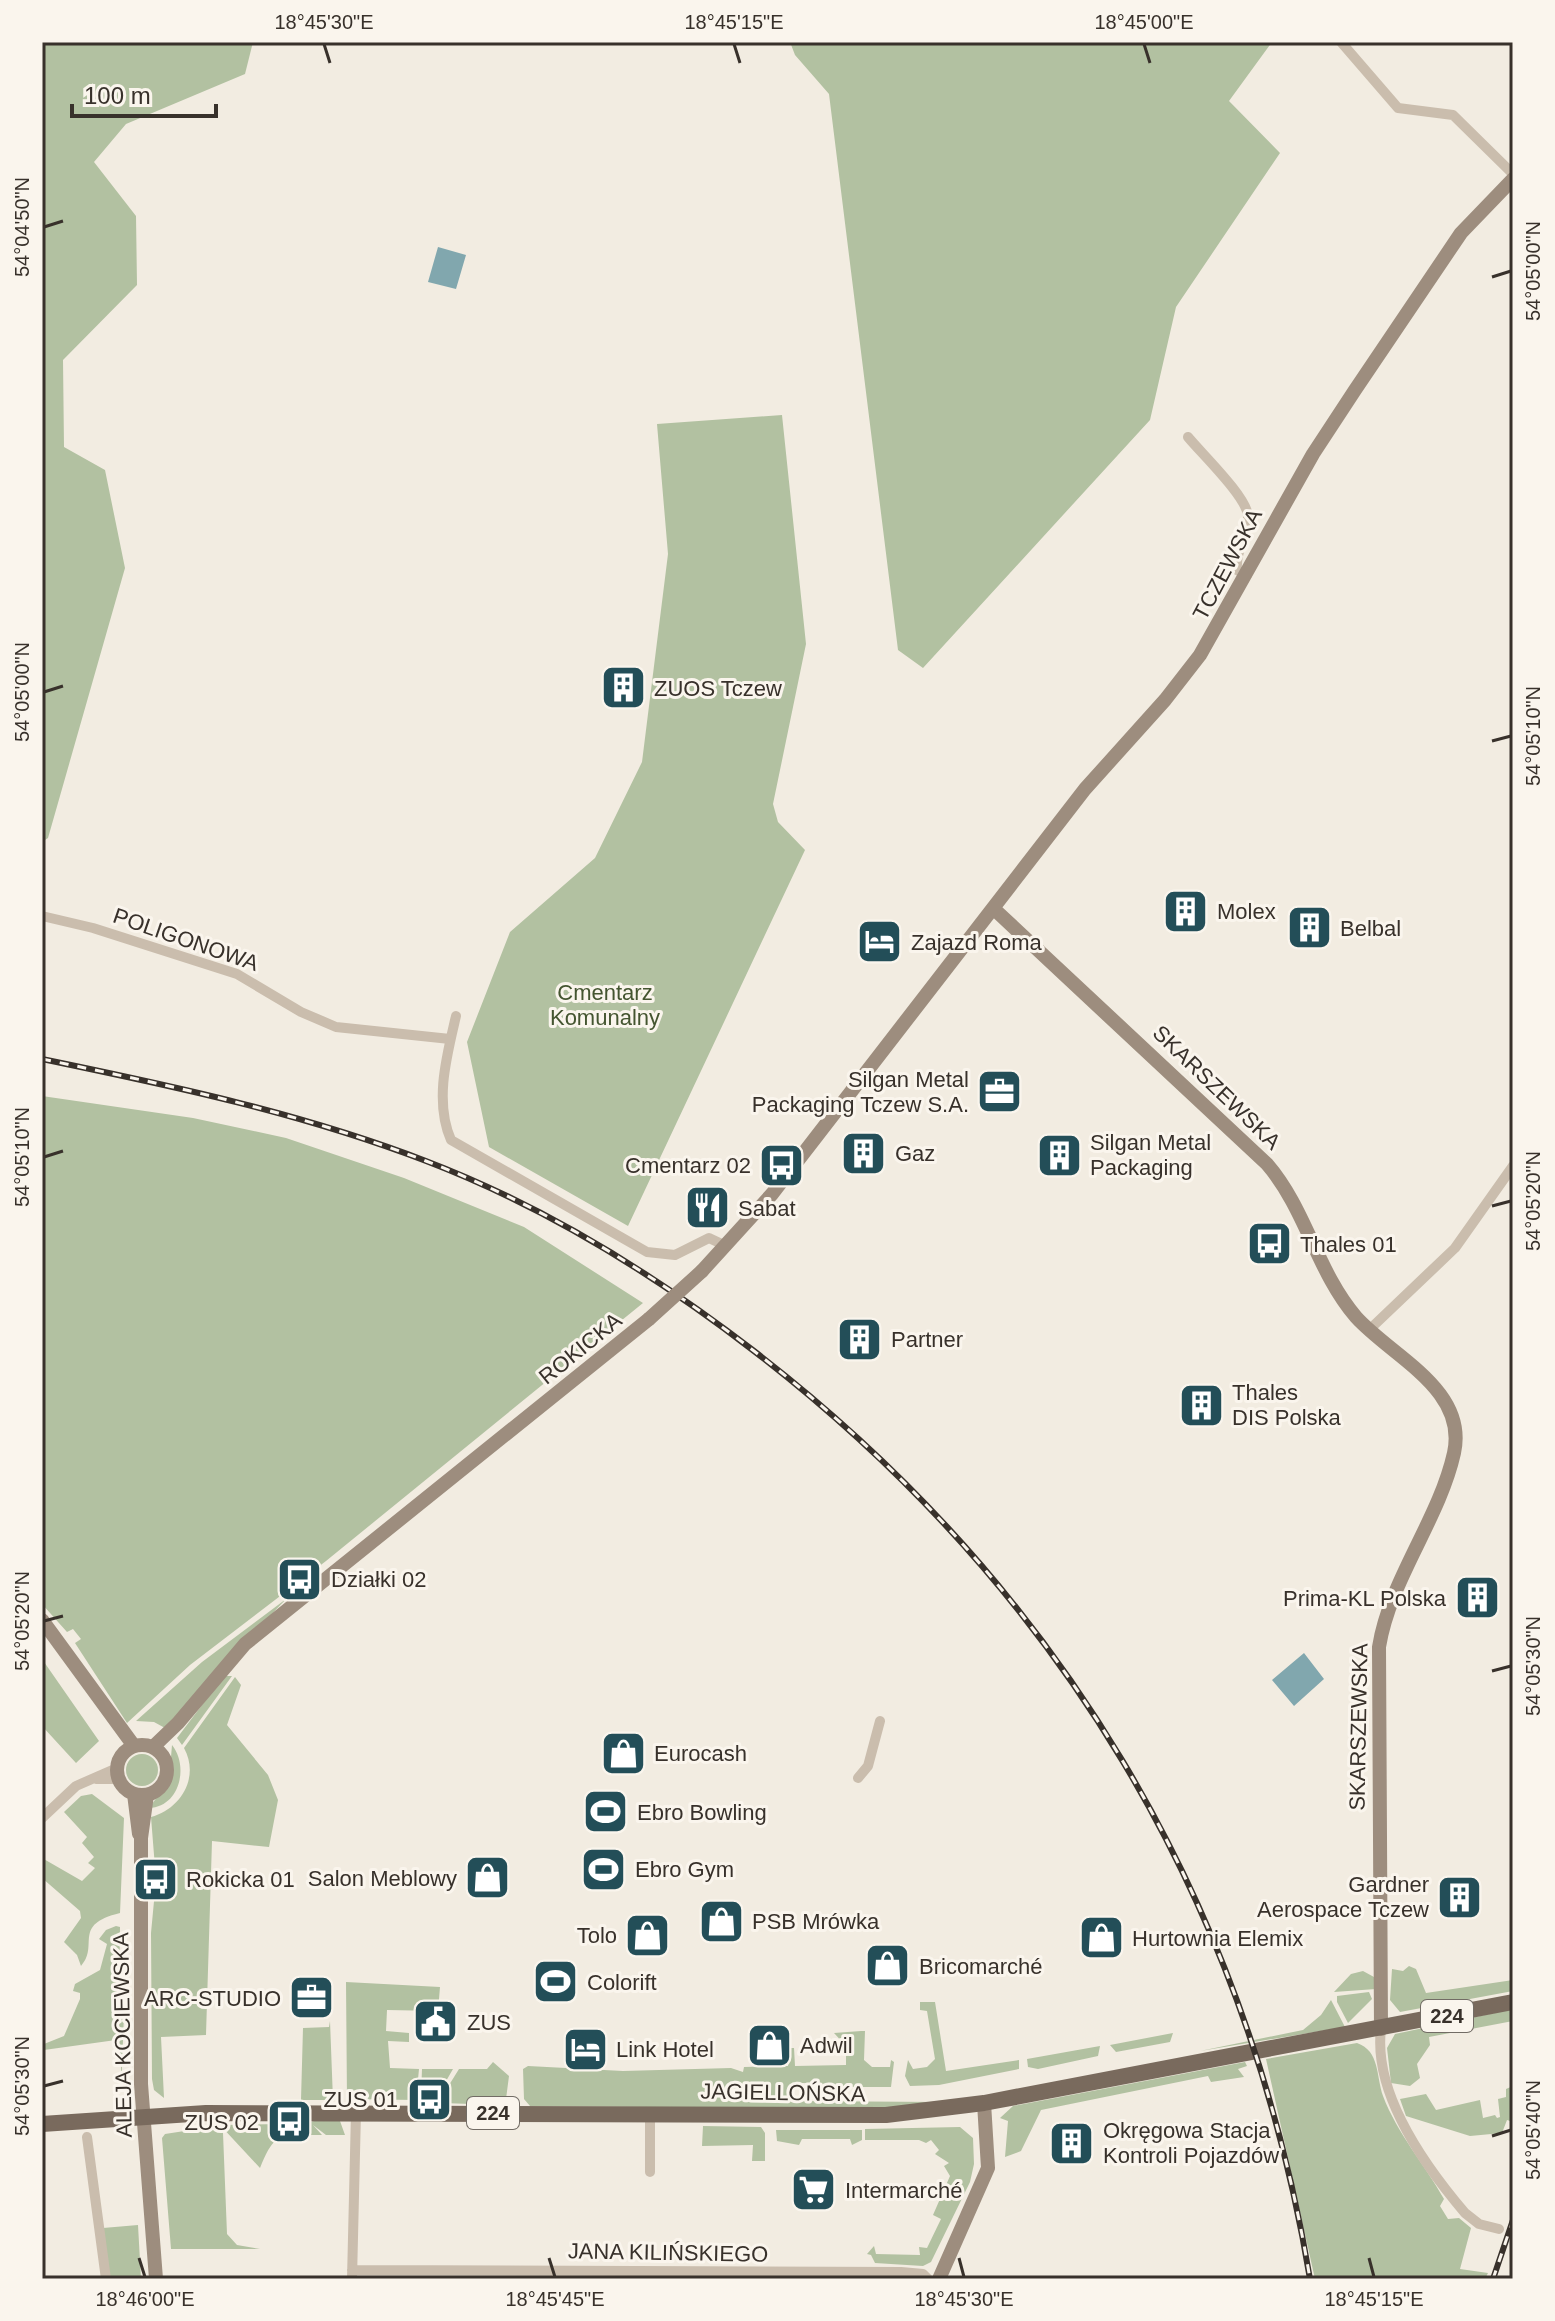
<svg xmlns="http://www.w3.org/2000/svg" width="1555" height="2321" font-family="Arial,sans-serif">
	<rect width="100%" height="100%" fill="#f2ece1"/>
	<path fill="#b2c1a1" d="M42,42H253L245,74L126,124L94,162L136,216L137,285L63,360L64,447L105,470L125,568L48,838L42,842Z
		M790,42H1272L1229,101L1280,153L1176,307L1150,420L923,668L898,650L829,94L795,55Z
		M782,415L806,644L773,804L778,822L805,850L628,1226L489,1147L467,1042L510,932L595,858L642,762L668,554L657,424Z
		M42,1096L193,1118L286,1138L404,1178L524,1227L643,1303L326,1561L190,1665L127,1723L75,1643L81,1639L73,1629L67,1632L42,1604Z
		M286,1599L165,1728L154,1722L136,1721L202,1662Z
		M42,1659L99,1741L76,1763L42,1726Z
		M224,1676H232L182,1745L177,1738Z
		M235,1677L241,1685L227,1725L268,1775L278,1800L269,1847L212,1841L206,2035L161,2037L164,2098L154,2090L152,2079L151,1933L156,1880L151,1817C181,1809 200,1777 184,1748Z
		M172,1745C189,1766 180,1807 149,1808L169,1781Z
		M126 1770a16 16 0 1 1 32 0a16 16 0 1 1-32 0Z
		M92,1794L124,1818L120,1913C71,1925 100,1945 81,1966L77,1955L64,1942L81,1918L80,1911L42,1878V1858L82,1881L95,1868L88,1863L94,1857L82,1843L87,1837L64,1812L81,1796Z
		M116,1926L120,1927L119,1997L124,2014L121,2092V2058L116,2040L44,2050V2044L64,2036L80,1999V1993L73,1991L75,1984L100,1970L107,1944L99,1939L106,1930Z
		M1409,1966L1416,1969L1426,1993L1513,1980V1991L1400,2012L1390,2000L1392,1969L1403,1971Z
		M1363,1971L1374,1977L1376,1989L1334,1992L1351,1974Z
		M346,1982L440,1987L438,2011L387,2010L386,2031L409,2033V2042L388,2041L390,2068L419,2069L416,2100L347,2099Z
		M1369,1992L1372,1999L1348,2023L1337,2002V1996Z
		M1331,2000L1345,2027L1200,2051L1303,2030L1321,2015Z
		M920,2002H935L946,2071L1019,2060V2069L939,2085L910,2086L905,2076L908,2060L913,2069L927,2067L935,2059L927,2011L920,2010Z
		M1513,2009V2021L1429,2037L1430,2045L1417,2064L1420,2078L1410,2086L1391,2083L1387,2048L1395,2034Z
		M330,2021L333,2100H301L303,2028L329,2027Z
		M861,2031H865L864,2060L872,2067H890L891,2060L894,2062L891,2087H809L808,2083H792L790,2101L940,2102L889,2109L530,2106L524,2099L523,2069L528,2066L623,2071L731,2068L743,2072L744,2067L788,2066L790,2048H794L795,2066L846,2065V2046L834,2033Z
		M1173,2033L1170,2042L1116,2052L1110,2045Z
		M1357,2043C1380,2051 1376,2076 1383,2096C1397,2133 1425,2165 1444,2199L1440,2206L1448,2219L1459,2218L1471,2228L1460,2269L1488,2273L1485,2279H1315L1266,2059Z
		M1100,2046L1098,2056L1038,2069L1028,2067L1027,2059Z
		M493,2062L509,2076L506,2099L500,2105L442,2103L441,2098L459,2069H487Z
		M1245,2062L1247,2066L1238,2069L1244,2077L1211,2082L1208,2076L1041,2110L1021,2151L1005,2157L1008,2121L1000,2118L1013,2106Z
		M422,2069H453L438,2095H421Z
		M1513,2086V2122L1507,2120L1502,2133L1470,2136L1406,2116L1400,2099L1426,2094L1436,2110L1480,2100L1483,2118L1495,2115L1497,2118L1500,2117L1498,2099L1506,2097V2089Z
		M323,2119L340,2121L345,2135H326L313,2125L322,2135C282,2136 276,2128 260,2168L220,2125L278,2124L274,2136L280,2124L311,2125L310,2122Z
		M217,2126L223,2133L227,2234L237,2245L260,2249H171L162,2138L165,2134Z
		M703,2126L761,2127L765,2133V2161H752L753,2145L702,2146Z
		M960,2127L973,2138L974,2164L970,2182L931,2262L923,2266L875,2263L871,2255L867,2254L874,2246L876,2254L920,2255L919,2247L927,2248L941,2219L933,2215L950,2176L944,2166L949,2163L935,2154L939,2150L931,2140L926,2143L919,2140H865V2129Z
		M776,2130H862V2140L852,2145L850,2139H802L799,2145L777,2141Z
		M138,2225L141,2279H110L103,2228Z"/>
	<path fill="#81a7ae" d="M438,247L466,255L456,289L428,282Z
		M1304,1653L1324,1679L1294,1706L1272,1680Z"/>
	<g fill="none" stroke-linecap="round" stroke-linejoin="round">
		<path stroke="#cabdad" stroke-width="10" d="M1341,42L1398,108L1453,115L1513,174
			M1188,437C1201,453 1247,497 1248,516C1249,535 1235,550 1237,570L1247,575
			M42,916L93,928L237,974L301,1012L336,1027L450,1039
			M456,1016C447,1055 434,1101 451,1140L647,1252L675,1255L709,1238L726,1246
			M1369,1330L1455,1248L1513,1166
			M858,1778L868,1766L880,1721
			M96,1779H118
			M42,1818L76,1786L117,1768
			M1381,2029C1373,2094 1425,2166 1465,2213L1479,2224L1499,2229
			M87,2137L106,2279
			M650,2172V2113
			M352,2270L901,2272L923,2274L928,2279
			M352,2279L356,2112"/>
		<path stroke="#9d8d7e" stroke-width="14" d="M993,908L1267,1164C1306,1209 1317,1272 1356,1317C1392,1357 1468,1389 1454,1453C1439,1520 1390,1579 1379,1647L1381,2029
			M702,1271L772,1194L1085,789L1165,700L1200,655L1313,454L1355,390L1461,233L1513,179
			M42,1620L134,1746
			M117 1770a25 25 0 1 1 50 0a25 25 0 1 1-50 0Z
			M153,1747L178,1723L245,1644L649,1319
			M134,1794L139,1834
			M147,1795L141,1838V2084L156,2279
			M939,2279L988,2168L984,2103"/>
		<path stroke="#796a5d" stroke-width="16" d="M42,2124L206,2113L886,2115L984,2103L1513,2002"/>
		<defs>
			<path id="rail" d="M42,1059C173,1086 301,1113 426,1161C544,1206 654,1274 754,1351C1058,1585 1247,1900 1310,2279
				M1493,2279L1513,2220"/>
		</defs>
		<use href="#rail" stroke="#38312b" stroke-width="6"/>
		<use href="#rail" stroke="#faf5ed" stroke-width="3" stroke-dasharray="9" stroke-linecap="butt"/>
		<path stroke="#9d8d7e" stroke-width="14" d="M649,1319L702,1271"/>
	</g>
	<path fill="none" stroke="#38312b" stroke-width="3" d="M324,44L330,63M734,44L740,63M1144,44L1150,63M44,227L63,221M1492,277L1511,271M44,692L63,686M1492,741L1511,736M44,1157L63,1151M1492,1206L1511,1201M44,1621L63,1616M1492,1671L1511,1666M44,2086L63,2081M1492,2136L1511,2130M139,2258L145,2277M549,2258L555,2277M959,2258L964,2277M1369,2258L1374,2277"/>
	<defs>
		<symbol id="building-square" viewBox="-11 -11 22 22"><rect x="-9" y="-9" width="18" height="18" rx="4" fill="#234e58" stroke="#faf5ed"/><path d="M-4-6H4V6H1V3H-1V6H-4ZM-2.5-4.3h1.7v1.8h-1.7ZM.8-4.3h1.7v1.8H.8ZM-2.5-1h1.7V.8h-1.7ZM.8-1h1.7V.8H.8Z" fill="#fff"/></symbol>
		<symbol id="hotel-square" viewBox="-11 -11 22 22"><rect x="-9" y="-9" width="18" height="18" rx="4" fill="#234e58" stroke="#faf5ed"/><path d="M-6-4.5h1.5V1H6V5H4.5V3h-9V5H-6ZM-4 0a1.8 1.8 0 1 1 3.6 0ZM.5 0V-2.5h3Q6-2.5 6 0Z" fill="#fff"/></symbol>
		<symbol id="office-square" viewBox="-11 -11 22 22"><rect x="-9" y="-9" width="18" height="18" rx="4" fill="#234e58" stroke="#faf5ed"/><path d="M-6-3h4V-5.5h4V-3h4V5H-6ZM-1-4.5V-3h2v-1.5ZM-6 0V1H6V0Z" fill="#fff"/></symbol>
		<symbol id="bus-square" viewBox="-11 -11 22 22"><rect x="-9" y="-9" width="18" height="18" rx="4" fill="#234e58" stroke="#faf5ed"/><path d="M-5-6H5V4H4V6H2V4H-2V6H-4V4H-5ZM-3.5-4V0h7V-4ZM-3.5 1.2v1.5H-2V1.2ZM2 1.2v1.5H3.5V1.2Z" fill="#fff"/></symbol>
		<symbol id="restaurant-square" viewBox="-11 -11 22 22"><rect x="-9" y="-9" width="18" height="18" rx="4" fill="#234e58" stroke="#faf5ed"/><path d="M-5-6h1v4h1v-4h1v4h1v-4h1v5L-1.5 .5V6h-2V.5L-5-1ZM5-6V6H3V1.5H1.5Q1.5-4 5-6Z" fill="#fff"/></symbol>
		<symbol id="shop-square" viewBox="-11 -11 22 22"><rect x="-9" y="-9" width="18" height="18" rx="4" fill="#234e58" stroke="#faf5ed"/><path d="M-5-2.5h2.3a2.7 3.5 0 0 1 5.4 0H5L5.5 6h-11ZM-1.5-2.5h3a1.5 2.3 0 0 0-3 0Z" fill="#fff"/></symbol>
		<symbol id="stadium-square" viewBox="-11 -11 22 22"><rect x="-9" y="-9" width="18" height="18" rx="4" fill="#234e58" stroke="#faf5ed"/><path d="M0-5a6.5 5 0 1 0 0 10a6.5 5 0 1 0 0-10ZM-3.5-1.8h7v3.6h-7Z" fill="#fff"/></symbol>
		<symbol id="civic-square" viewBox="-11 -11 22 22"><rect x="-9" y="-9" width="18" height="18" rx="4" fill="#234e58" stroke="#faf5ed"/><path d="M-.6-6.5H3V-4.5H.6V-3L4-1V1h2V6H-6V1h2V-1L-.6-3ZM-1.2 2.5V6h2.4V2.5Z" fill="#fff"/></symbol>
		<symbol id="supermarket-square" viewBox="-11 -11 22 22"><rect x="-9" y="-9" width="18" height="18" rx="4" fill="#234e58" stroke="#faf5ed"/><path d="M-6-5.5h2.5l.6 2H6L4.5 2H-2.5L-4.4-4H-6ZM-1.5 3.2a1.3 1.3 0 1 0 .1 0ZM3 3.2a1.3 1.3 0 1 0 .1 0Z" fill="#fff"/></symbol>
	</defs>
	<g fill-rule="evenodd">
		<use href="#building-square" x="598" y="662" width="51" height="51"/>
		<use href="#building-square" x="1160" y="886" width="51" height="51"/>
		<use href="#building-square" x="1284" y="902" width="51" height="51"/>
		<use href="#hotel-square" x="854" y="916" width="51" height="51"/>
		<use href="#office-square" x="974" y="1066" width="51" height="51"/>
		<use href="#building-square" x="838" y="1128" width="51" height="51"/>
		<use href="#building-square" x="1034" y="1130" width="51" height="51"/>
		<use href="#bus-square" x="756" y="1140" width="51" height="51"/>
		<use href="#restaurant-square" x="682" y="1182" width="51" height="51"/>
		<use href="#bus-square" x="1244" y="1218" width="51" height="51"/>
		<use href="#building-square" x="834" y="1314" width="51" height="51"/>
		<use href="#building-square" x="1176" y="1380" width="51" height="51"/>
		<use href="#bus-square" x="274" y="1554" width="51" height="51"/>
		<use href="#building-square" x="1452" y="1572" width="51" height="51"/>
		<use href="#shop-square" x="598" y="1728" width="51" height="51"/>
		<use href="#stadium-square" x="580" y="1786" width="51" height="51"/>
		<use href="#stadium-square" x="578" y="1844" width="51" height="51"/>
		<use href="#shop-square" x="462" y="1852" width="51" height="51"/>
		<use href="#bus-square" x="130" y="1854" width="51" height="51"/>
		<use href="#building-square" x="1434" y="1872" width="51" height="51"/>
		<use href="#shop-square" x="696" y="1896" width="51" height="51"/>
		<use href="#shop-square" x="622" y="1910" width="51" height="51"/>
		<use href="#shop-square" x="1076" y="1912" width="51" height="51"/>
		<use href="#shop-square" x="862" y="1940" width="51" height="51"/>
		<use href="#stadium-square" x="530" y="1956" width="51" height="51"/>
		<use href="#office-square" x="286" y="1972" width="51" height="51"/>
		<use href="#civic-square" x="410" y="1996" width="51" height="51"/>
		<use href="#shop-square" x="744" y="2020" width="51" height="51"/>
		<use href="#hotel-square" x="560" y="2024" width="51" height="51"/>
		<use href="#bus-square" x="404" y="2074" width="51" height="51"/>
		<use href="#bus-square" x="264" y="2096" width="51" height="51"/>
		<use href="#building-square" x="1046" y="2118" width="51" height="51"/>
		<use href="#supermarket-square" x="788" y="2164" width="51" height="51"/>
	</g>
	<g text-anchor="middle" stroke-width="6" stroke-linejoin="round" paint-order="stroke">
		<g fill="#faf5ed" stroke="#726c65" stroke-width="2">
			<rect x="1421" y="2000" width="52" height="32" rx="6"/>
			<rect x="467" y="2097" width="52" height="32" rx="6"/>
		</g>
		<g font-size="20" font-weight="bold" fill="#38312b">
			<text x="1447" y="2023">224</text>
			<text x="493" y="2120">224</text>
		</g>
		<g font-size="22" fill="#38312b" stroke="#faf5ed">
			<text transform="translate(1227 564) rotate(-62)" y="8">TCZEWSKA</text>
			<text transform="translate(186 939) rotate(19)" y="8">POLIGONOWA</text>
			<text transform="translate(1217 1087) rotate(44)" y="8">SKARSZEWSKA</text>
			<text transform="translate(580 1348) rotate(-39)" y="8">ROKICKA</text>
			<text transform="translate(1358 1727) rotate(-89)" y="8">SKARSZEWSKA</text>
			<text transform="translate(122 2035) rotate(-91)" y="8">ALEJA KOCIEWSKA</text>
			<text transform="translate(783 2092) rotate(1)" y="8">JAGIELLOŃSKA</text>
			<text transform="translate(668 2252) rotate(1)" y="8">JANA KILIŃSKIEGO</text>
		</g>
		<g font-size="22" fill="#38312b" stroke="#faf5ed" text-anchor="start">
			<text x="654" y="696">ZUOS Tczew</text>
			<text x="1217" y="919">Molex</text>
			<text x="1340" y="936">Belbal</text>
			<text x="911" y="950">Zajazd Roma</text>
			<text x="969" y="1087" text-anchor="end">Silgan Metal<tspan x="969" dy="25">Packaging Tczew S.A.</tspan></text>
			<text x="1090" y="1150">Silgan Metal<tspan x="1090" dy="25">Packaging</tspan></text>
			<text x="895" y="1161">Gaz</text>
			<text x="751" y="1173" text-anchor="end">Cmentarz 02</text>
			<text x="738" y="1216">Sabat</text>
			<text x="1300" y="1252">Thales 01</text>
			<text x="891" y="1347">Partner</text>
			<text x="1232" y="1400">Thales<tspan x="1232" dy="25">DIS Polska</tspan></text>
			<text x="331" y="1587">Działki 02</text>
			<text x="1446" y="1606" text-anchor="end">Prima-KL Polska</text>
			<text x="654" y="1761">Eurocash</text>
			<text x="637" y="1820">Ebro Bowling</text>
			<text x="635" y="1877">Ebro Gym</text>
			<text x="457" y="1886" text-anchor="end">Salon Meblowy</text>
			<text x="186" y="1887">Rokicka 01</text>
			<text x="1429" y="1892" text-anchor="end">Gardner<tspan x="1429" dy="25">Aerospace Tczew</tspan></text>
			<text x="752" y="1929">PSB Mrówka</text>
			<text x="617" y="1943" text-anchor="end">Tolo</text>
			<text x="1132" y="1946">Hurtownia Elemix</text>
			<text x="919" y="1974">Bricomarché</text>
			<text x="587" y="1990">Colorift</text>
			<text x="281" y="2006" text-anchor="end">ARC-STUDIO</text>
			<text x="467" y="2030">ZUS</text>
			<text x="800" y="2053">Adwil</text>
			<text x="616" y="2057">Link Hotel</text>
			<text x="398" y="2107" text-anchor="end">ZUS 01</text>
			<text x="259" y="2130" text-anchor="end">ZUS 02</text>
			<text x="1103" y="2138">Okręgowa Stacja<tspan x="1103" dy="25">Kontroli Pojazdów</tspan></text>
			<text x="845" y="2198">Intermarché</text>
		</g>
		<g font-size="22" fill="#445530" stroke="#faf5ed">
			<text x="605" y="1000">Cmentarz<tspan x="605" dy="25">Komunalny</tspan></text>
		</g>
	</g>
	<rect width="1555" height="2321" fill="none" stroke="#faf5ed" stroke-width="88"/>
	<path d="M72 104v12h144v-12" fill="none" stroke="#38312b" stroke-width="4"/>
	<text x="84" y="104" font-size="24" fill="#38312b" stroke="#faf5ed" stroke-width="6" paint-order="stroke">100 m</text>
	<rect x="44" y="44" width="1467" height="2233" fill="none" stroke="#38312b" stroke-width="3"/>
	<g font-size="20" text-anchor="middle" fill="#38312b">
		<text x="324" y="29">18°45'30"E</text>
		<text x="734" y="29">18°45'15"E</text>
		<text x="1144" y="29">18°45'00"E</text>
		<text transform="translate(22 227) rotate(-90)" y="7">54°04'50"N</text>
		<text transform="translate(1533 271) rotate(-90)" y="7">54°05'00"N</text>
		<text transform="translate(22 692) rotate(-90)" y="7">54°05'00"N</text>
		<text transform="translate(1533 736) rotate(-90)" y="7">54°05'10"N</text>
		<text transform="translate(22 1157) rotate(-90)" y="7">54°05'10"N</text>
		<text transform="translate(1533 1201) rotate(-90)" y="7">54°05'20"N</text>
		<text transform="translate(22 1621) rotate(-90)" y="7">54°05'20"N</text>
		<text transform="translate(1533 1666) rotate(-90)" y="7">54°05'30"N</text>
		<text transform="translate(22 2086) rotate(-90)" y="7">54°05'30"N</text>
		<text transform="translate(1533 2130) rotate(-90)" y="7">54°05'40"N</text>
		<text x="145" y="2306">18°46'00"E</text>
		<text x="555" y="2306">18°45'45"E</text>
		<text x="964" y="2306">18°45'30"E</text>
		<text x="1374" y="2306">18°45'15"E</text>
	</g>
</svg>
